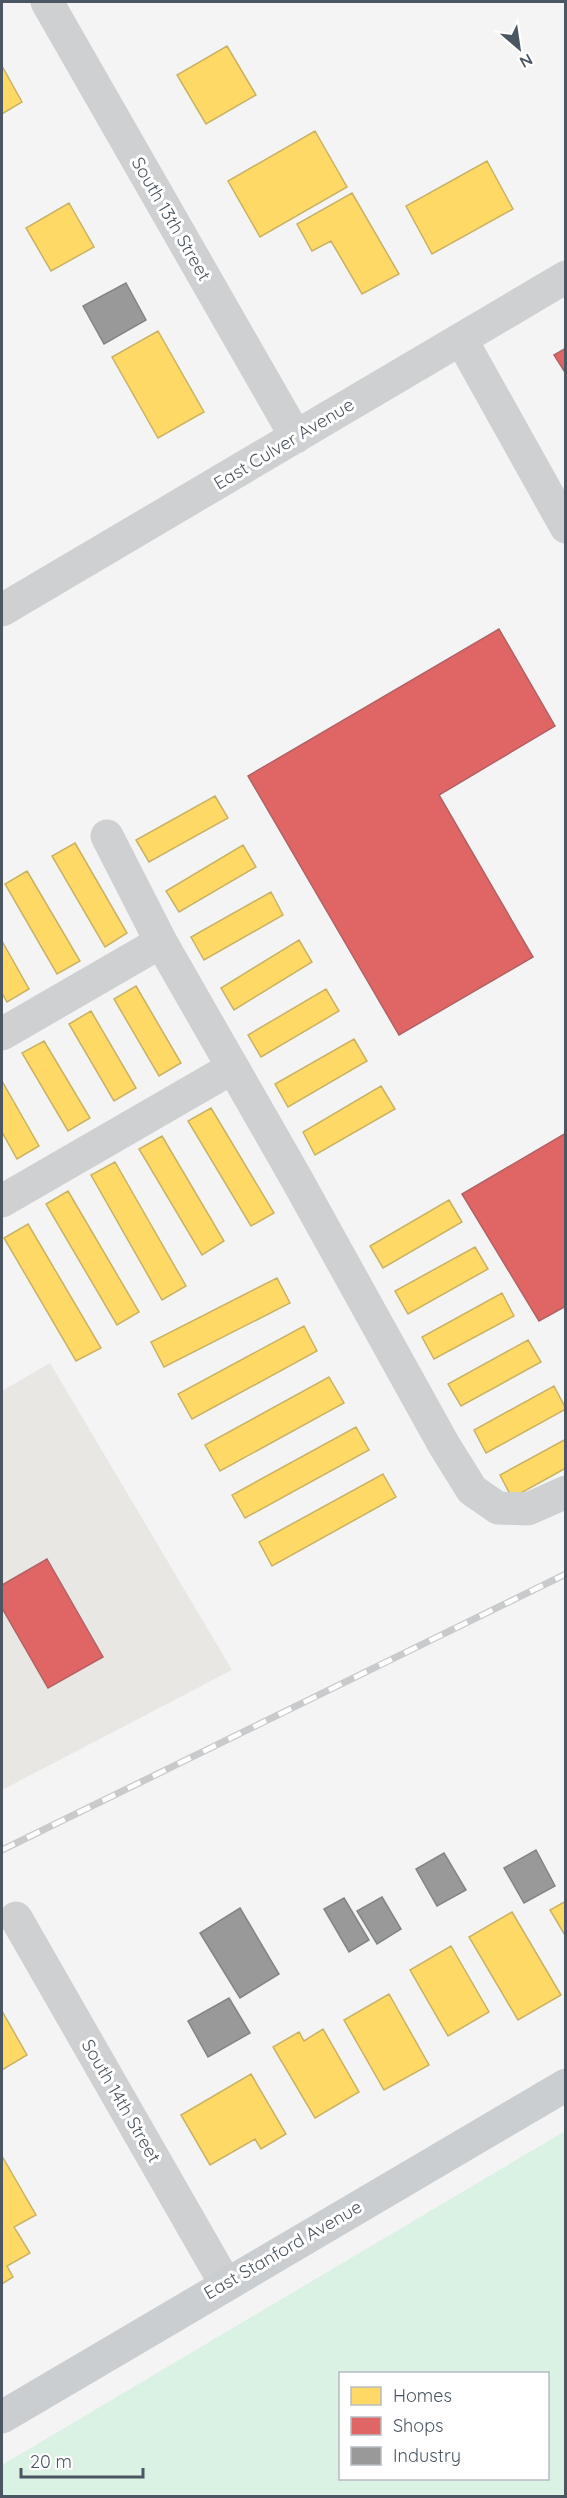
<svg xmlns="http://www.w3.org/2000/svg" width="567" height="2498" font-family="Quicksand,sans-serif">
	<rect width="100%" height="100%" fill="#f4f4f4"/>
	<path fill="#e8e7e3" d="M50,1363L232,1670L2,1790V1391Z"/>
	<path fill="#d9f2e3" fill-rule="evenodd" d="M565,2131V2496H2V2465ZM340,2374H548V2478H340Z"/>
	<path fill="#ffd966" stroke="#c9b264" stroke-width="1.5" d="M227,46L256,95L206,124L177,75Z
		M2,66L22,102L2,114Z
		M315,131L347,187L260,237L228,181Z
		M487,161L513,209L432,254L406,206Z
		M352,193L399,274L362,294L331,241L312,251L297,224Z
		M69,203L94,247L51,271L26,228Z
		M158,331L204,412L158,438L112,357Z
		M215,796L228,818L149,862L136,840Z
		M75,843L127,933L105,947L52,856Z
		M243,845L256,867L179,912L166,891Z
		M27,871L80,961L57,974L5,884Z
		M271,892L283,915L204,960L191,937Z
		M299,940L312,962L234,1010L221,988Z
		M2,941L29,989L7,1002L2,993Z
		M136,986L181,1063L159,1076L114,999Z
		M326,989L339,1011L261,1057L248,1035Z
		M91,1011L136,1088L114,1101L69,1024Z
		M354,1039L367,1061L288,1107L275,1084Z
		M44,1041L90,1118L68,1131L22,1053Z
		M2,1081L39,1146L17,1159L2,1132Z
		M381,1086L395,1109L315,1155L303,1132Z
		M211,1108L274,1213L251,1226L188,1121Z
		M162,1136L224,1241L202,1255L139,1149Z
		M115,1162L186,1286L162,1300L91,1175Z
		M68,1191L139,1312L117,1325L46,1204Z
		M449,1200L462,1222L383,1268L370,1246Z
		M28,1224L101,1348L76,1361L4,1238Z
		M475,1247L488,1269L408,1314L395,1291Z
		M277,1278L290,1303L164,1367L151,1342Z
		M502,1293L514,1316L434,1359L422,1337Z
		M304,1326L317,1351L192,1419L178,1394Z
		M528,1340L541,1362L461,1406L448,1384Z
		M329,1377L344,1403L220,1471L205,1445Z
		M554,1386L566,1409L486,1453L474,1430Z
		M356,1427L369,1450L245,1518L232,1495Z
		M566,1439V1468L512,1498L500,1475Z
		M383,1474L396,1497L272,1566L259,1542Z
		M566,1901V1937L550,1910Z
		M512,1912L561,1995L518,2020L469,1937Z
		M451,1946L489,2012L448,2036L410,1970Z
		M389,1994L429,2065L384,2090L344,2020Z
		M2,2011L27,2055L2,2070Z
		M323,2029L359,2092L315,2118L273,2047L299,2032L304,2041Z
		M251,2074L286,2134L261,2149L255,2139L210,2165L181,2115Z
		M2,2156L36,2215L14,2227L30,2253L7,2266L13,2277L2,2284Z"/>
	<path fill="#e06666" stroke="#b36164" stroke-width="1.5" d="M566,348V374L554,355Z
		M499,629L555,726L439,795L533,957L399,1035L248,776Z
		M566,1133V1306L539,1321L462,1194Z
		M47,1559L103,1657L48,1688L2,1608V1585Z"/>
	<path fill="#999" stroke="#818588" stroke-width="1.5" d="M126,283L146,320L104,344L83,306Z
		M536,1850L555,1886L524,1903L504,1868Z
		M444,1853L466,1890L437,1906L416,1869Z
		M382,1897L401,1929L377,1944L357,1911Z
		M344,1898L369,1940L349,1952L324,1909Z
		M240,1908L279,1974L240,1998L200,1933Z
		M229,1998L250,2033L208,2057L188,2021Z"/>
	<g fill="none" stroke-linecap="round" stroke-linejoin="round">
		<path stroke="#ced0d2" stroke-width="33" d="M47,2L296,437
			M461,339L566,527
			M2,610L566,277
			M107,836L161,942L296,1178L444,1445L472,1490L498,1508L528,1509L566,1492
			M2,1034L161,942
			M2,1201L232,1068
			M16,1918L225,2283"/>
		<path stroke="#caced1" stroke-width="33" d="M2,2417L566,2085"/>
		<defs>
			<path id="rail" d="M2,1850L566,1574"/>
		</defs>
		<use href="#rail" stroke="#c9cacc" stroke-width="7"/>
		<use href="#rail" stroke="#fff" stroke-width="4.5" stroke-dasharray="14" stroke-linecap="butt"/>
	</g>
	<g text-anchor="middle" stroke-width="6" stroke-linejoin="round" paint-order="stroke">
		<g font-size="18" fill="#4a5661" stroke="#fff">
			<text transform="translate(171 219) rotate(60)" y="6">South 13th Street</text>
			<text transform="translate(284 444) rotate(-31)" y="6">East Culver Avenue</text>
			<text transform="translate(121 2101) rotate(60)" y="6">South 14th Street</text>
			<text transform="translate(283 2250) rotate(-30)" y="6">East Stanford Avenue</text>
		</g>
	</g>
	<rect width="567" height="2498" fill="none" stroke="#4a5661" stroke-width="6"/>
	<rect x="339" y="2372" width="210" height="108" fill="#ffffff" stroke="#b7bbc0" stroke-width="1.5"/>
	<rect x="351" y="2387" width="30" height="18" fill="#ffd966" stroke="#b7bbc0" stroke-width="1.5"/>
	<text x="393" y="2402" font-size="18" fill="#4a5661">Homes</text>
	<rect x="351" y="2417" width="30" height="18" fill="#e06666" stroke="#b7bbc0" stroke-width="1.5"/>
	<text x="393" y="2432" font-size="18" fill="#4a5661">Shops</text>
	<rect x="351" y="2447" width="30" height="18" fill="#999999" stroke="#b7bbc0" stroke-width="1.5"/>
	<text x="393" y="2462" font-size="18" fill="#4a5661">Industry</text>
	<g transform="translate(519 48) rotate(151)" stroke="#ffffff" stroke-width="4.5" paint-order="stroke">
	<path d="M0-4.5L10 22L0 15L-10 22Z" fill="#4a5661"/>
	<text y="-9" font-size="16" font-weight="bold" text-anchor="middle" fill="#4a5661">N</text>
	</g>
	<path d="M21 2468v9h122v-9" fill="none" stroke="#4a5661" stroke-width="3"/>
	<text x="30" y="2468" font-size="18" fill="#4a5661" stroke="#ffffff" stroke-width="4.5" paint-order="stroke">20 m</text>
</svg>
